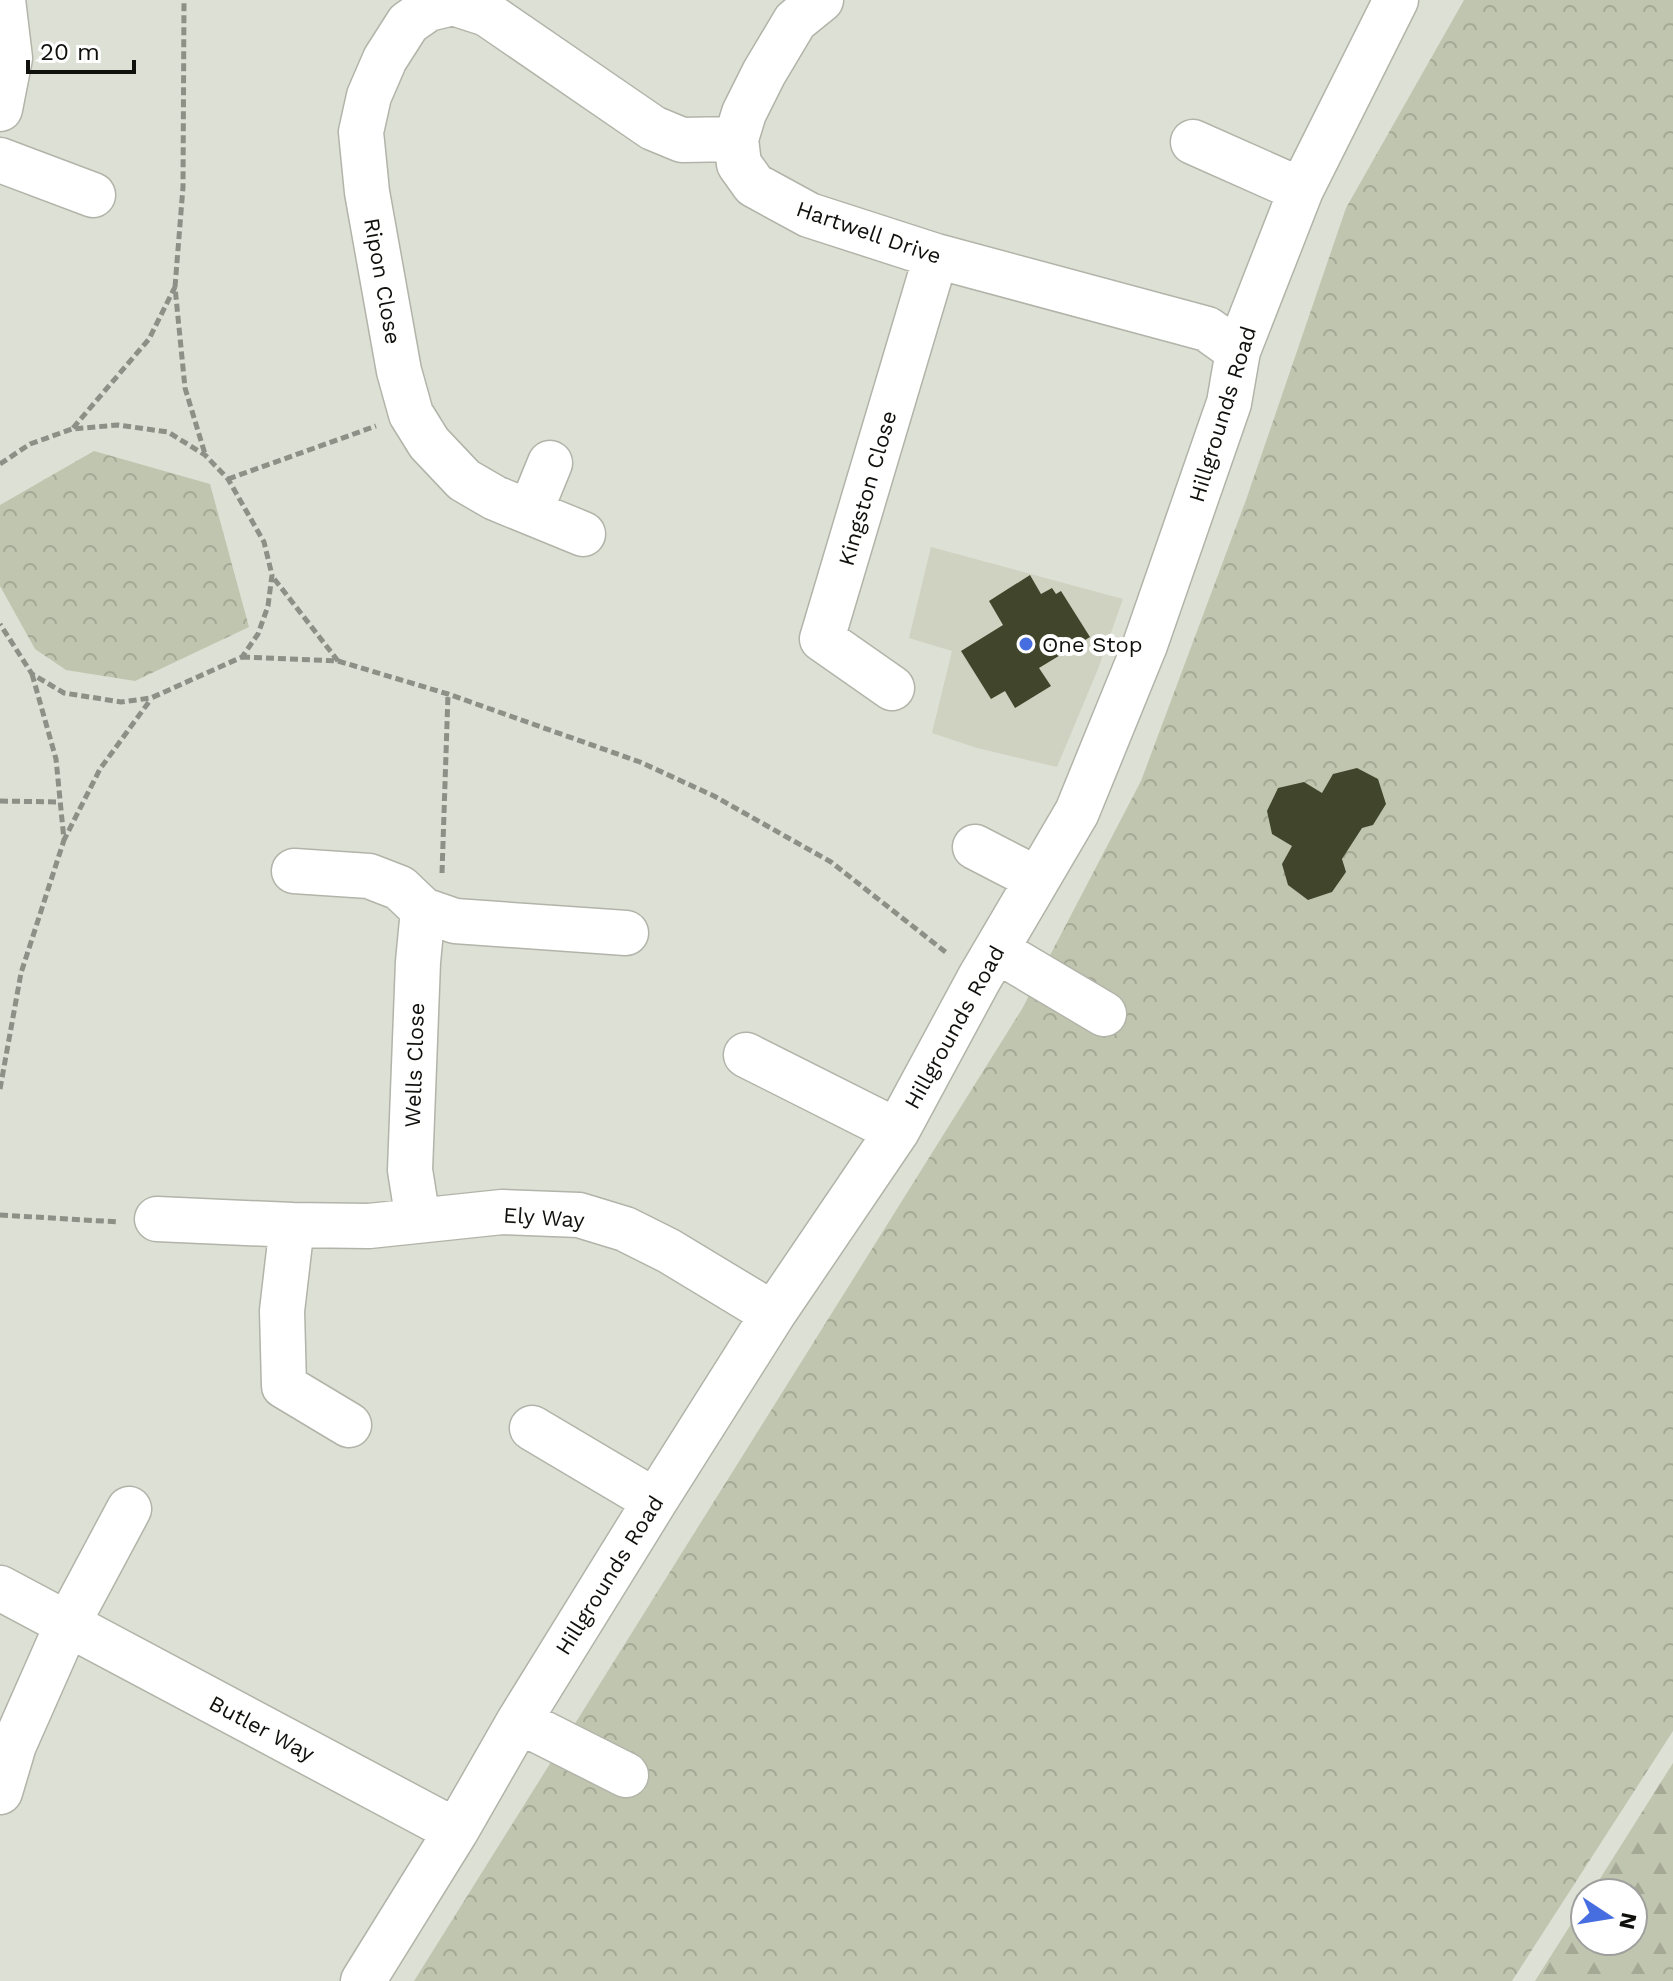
<svg xmlns="http://www.w3.org/2000/svg" width="1673" height="1981" font-family="'Work Sans',sans-serif">
	<defs>
		<pattern id="forest-firs" width="22" height="20" patternUnits="userSpaceOnUse" patternTransform="scale(2)"><rect width="22" height="20" fill="#c0c5af"/><path d="M5 1l3.5 6h-7zM16 11l3.5 6h-7z" fill="#a4a895"/></pattern>
		<pattern id="park-crowns" width="20" height="18" patternUnits="userSpaceOnUse" patternTransform="scale(2)"><rect width="20" height="18" fill="#c0c5af"/><path d="M2 6a3 3 0 1 1 6 0M12 15a3 3 0 1 1 6 0" fill="none" stroke="#a4a895"/></pattern>
	</defs>
	<rect width="100%" height="100%" fill="#dde0d4"/>
	<path fill="#cfd2c0" d="M931,547L1123,599L1098,669L1057,767L977,748L932,733L952,651L909,638Z"/>
	<path fill="url(#forest-firs)" d="M1673,1763V1973L1658,1981H1535L1585,1902V1941H1633V1893H1591Z"/>
	<path fill="url(#park-crowns)" d="M1464,0H1673V1731L1512,1981H414L1022,1009L1141,781L1246,500L1346,208Z
		M94,451L210,484L249,627L135,681L66,670L35,649L0,586V505Z
		M1673,1943V1981H1648Z"/>
	<path fill="#41452c" d="M1030,575L1041,594L1052,588L1056,594L1061,591L1090,637L1039,668L1051,686L1015,708L1005,691L991,699L961,651L1003,625L989,601Z
		M1357,768L1378,779L1386,804L1373,825L1362,828L1342,859L1346,872L1332,892L1308,900L1288,885L1282,864L1292,846L1272,834L1267,811L1278,788L1304,782L1322,793L1333,774Z"/>
	<g fill="none" stroke-linecap="round" stroke-linejoin="round">
		<defs>
			<path id="minor" d="M821,0L795,21L764,73L744,113L736,139L739,164L754,185L809,215L936,256L1207,329L1238,351
				M0,109L10,58L3,0
				M1193,142L1301,190
				M0,160L93,195
				M530,512L550,463
				M583,534L495,498L464,480L429,443L411,414L399,371L367,192L361,132L369,96L385,59L408,23L428,9L453,3L487,14L653,128L682,140L736,139
				M892,688L822,639L936,256
				M975,847L1037,879
				M294,871L369,876L400,888L423,910L455,921L626,933
				M996,950L1104,1014
				M746,1055L897,1131
				M157,1219L292,1225
				M418,1220L410,1170L418,962L423,910
				M349,1425L284,1386L282,1311L292,1225L369,1226L502,1212L579,1215L625,1229L669,1251L773,1314
				M532,1428L655,1501
				M0,1588L456,1831
				M519,1721L626,1775
				M0,1792L14,1745L67,1625L129,1509
				M363,1981L456,1831L519,1721L655,1501L773,1314L897,1131L979,979L1077,812L1145,645L1229,403L1238,351L1301,190L1396,0"/>
		</defs>
		<use href="#minor" stroke="#b2b4a9" stroke-width="47"/>
		<path stroke="#8d9087" stroke-width="5" stroke-dasharray="8 4" stroke-linecap="butt" d="M175,287L183,187L184,0
			M73,428L149,339L175,287L185,388L205,454
			M0,464L30,444L72,429L118,425L168,432L205,455L228,479L264,542L272,575L268,606L258,634L242,657L151,698L121,702L64,693L32,674L0,624
			M228,479L376,426
			M242,657L338,661L272,576
			M338,661L448,694L640,762L714,796L831,862L948,954
			M32,674L56,759L64,840L100,769L151,699
			M0,801L60,802
			M442,873L448,694
			M0,1089L21,973L64,840
			M0,1215L119,1222"/>
		<use href="#minor" stroke="#fff" stroke-width="44"/>
	</g>
	<circle fill="#476ee1" stroke="#fff" stroke-width="3" cx="1026" cy="644" r="8"/>
	<g text-anchor="middle" stroke-width="8" stroke-linejoin="round" paint-order="stroke">
		<g font-size="22" fill="#10110d" stroke="#fff">
			<text transform="translate(869 232) rotate(19)" y="8">Hartwell Drive</text>
			<text transform="translate(383 281) rotate(80)" y="8">Ripon Close</text>
			<text transform="translate(1222 414) rotate(-73)" y="8">Hillgrounds Road</text>
			<text transform="translate(867 488) rotate(-74)" y="8">Kingston Close</text>
			<text transform="translate(954 1027) rotate(-61)" y="8">Hillgrounds Road</text>
			<text transform="translate(414 1065) rotate(-88)" y="8">Wells Close</text>
			<text transform="translate(544 1217) rotate(4)" y="8">Ely Way</text>
			<text transform="translate(609 1575) rotate(-58)" y="8">Hillgrounds Road</text>
			<text transform="translate(262 1728) rotate(28)" y="8">Butler Way</text>
		</g>
		<g font-size="22" fill="#10110d" stroke="#fff" text-anchor="start">
			<text x="1042" y="652">One Stop</text>
		</g>
	</g>
	<g transform="translate(1609 1917) rotate(102)"><circle r="38" fill="#ffffff" stroke="#9fa09e" stroke-width="2"/>
	<path d="M0-6L14 30L0 20L-14 30Z" fill="#476ee1"/>
	<text y="-12" font-size="22" font-weight="bold" text-anchor="middle" fill="#10110d">N</text>
	</g>
	<path d="M28 60v12h106v-12" fill="none" stroke="#10110d" stroke-width="4"/>
	<text x="40" y="60" font-size="24" fill="#10110d" stroke="#ffffff" stroke-width="6" paint-order="stroke">20 m</text>
</svg>
